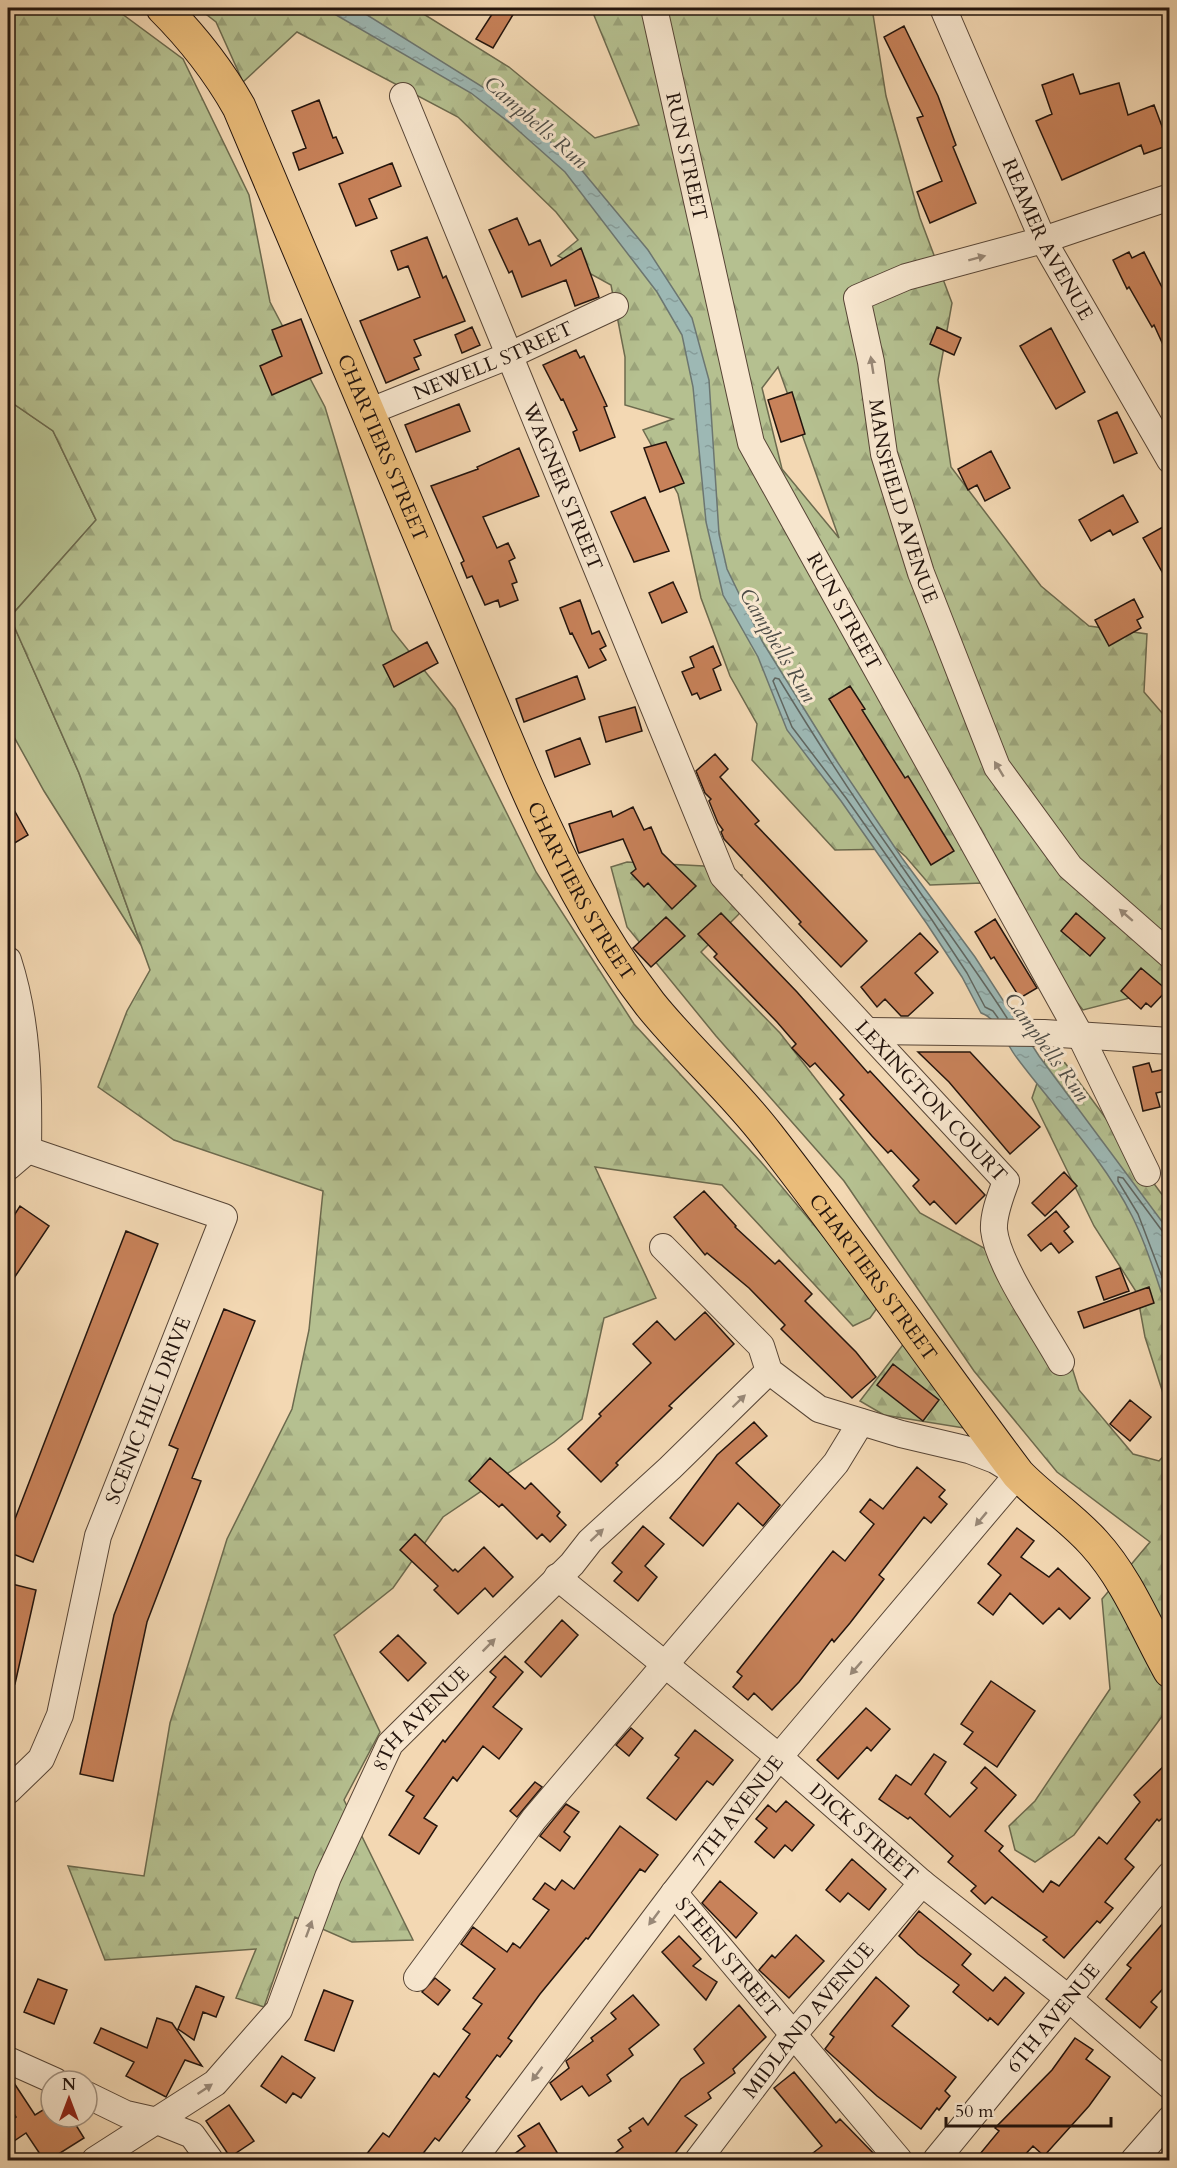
<svg xmlns="http://www.w3.org/2000/svg" width="1177" height="2168" font-family="Cardo,serif">
	<defs>
		<pattern id="forest-firs" width="22" height="20" patternUnits="userSpaceOnUse" patternTransform="scale(1.5)"><rect width="22" height="20" fill="#b5c090"/><path d="M5 1l3.5 6h-7zM16 11l3.5 6h-7z" fill="#9ba47b"/></pattern>
		<pattern id="water-ripples" width="26" height="14" patternUnits="userSpaceOnUse" patternTransform="scale(1.5)"><rect width="26" height="14" fill="#9db8b4"/><path d="M2 4q2-2 4 0t4 0M15 11q2-2 4 0t4 0" fill="none" stroke="#879d9a"/></pattern>
	</defs>
	<rect width="100%" height="100%" fill="#f3d8b3"/>
	<filter id="stains"><feTurbulence type="fractalNoise" baseFrequency=".00333" numOctaves="4"/><feColorMatrix values="0 0 0 0 .2 0 0 0 0 .09 0 0 0 0 .02 0 0 0 .5 -.17"/></filter>
	<radialGradient id="worn" r=".72"><stop offset=".6" stop-color="#630" stop-opacity="0"/><stop offset="1" stop-color="#630" stop-opacity=".3"/></radialGradient>
	<path fill="#b5c090" stroke="#6c6a4e" stroke-width="1.5" d="M8,400L53,431L96,520L10,617L79,773L141,945L44,791L8,726Z"/>
	<path fill="url(#forest-firs)" stroke="#6c6a4e" stroke-width="1.5" fill-rule="evenodd" d="M8,8H114L183,59L249,195L270,302L325,407L392,630L455,709L536,872L634,1024L761,1162L880,1304L870,1318L853,1326L722,1185L595,1167L656,1298L604,1318L582,1419L554,1442L443,1517L393,1588L334,1635L380,1732L344,1800L413,1940L352,1942L295,1917L264,2007L236,1998L256,1949L105,1960L68,1866L144,1876L170,1723L227,1539L292,1409L309,1330L323,1191L174,1140L98,1087L127,1011L150,970L79,773L10,617L96,520L53,431L8,400Z
		M198,8H414L509,67L595,138L639,125L591,8H872L886,96L920,218L952,303L938,380L951,467L1041,586L1089,626L1147,634L1144,692L1169,721V988L1083,1010L982,883L930,885L906,857L897,849L835,850L752,760L757,724L730,676L701,598L678,494L643,430L673,419L625,405V357L611,285L558,256L578,240L556,212L458,117L297,32L243,82L216,22ZM778,367L839,538L782,469L762,388Z
		M627,862L704,866L742,875L739,914L701,952L780,1033L920,1213L984,1248L1070,1361L1079,1390L1133,1454L1159,1461L1169,1450V1716L1163,1715L1074,1835L1035,1862L1015,1850L1009,1826L1035,1801L1110,1689L1102,1599L1150,1542L1057,1472L974,1371L844,1181L716,1036L627,927L611,867Z
		M1046,1057L1065,1063L1169,1204V1412L1145,1337L1137,1293L1094,1226L1032,1098Z
		M905,1342L970,1429L884,1415L860,1401Z"/>
	<path fill="url(#water-ripples)" stroke="#6c7671" stroke-width="1.5" d="M324,8H356L502,99L579,167L648,250L692,318L709,380L719,534L727,569L762,641L834,757L902,858L975,957L1039,1056L1169,1231V1314C1157,1282 1148,1247 1132,1216C1103,1158 1056,1110 1017,1058C1005,1043 999,1019 981,1013L962,977L927,924L841,801L787,730L758,657L723,595L706,522L693,387L682,335L657,292L565,172L511,124L471,93Z"/>
	<g fill="none" stroke-linecap="round" stroke-linejoin="round">
		<path stroke="#606660" stroke-width="1.5" d="M998,1018L993,1011L985,1007L967,973L932,920L846,798L792,727L773,681L775,678L779,679C815,738 852,796 892,852C930,908 971,962 1007,1018
			M1170,1234L1163,1232L1123,1178L1118,1177V1181L1138,1214L1170,1298"/>
	</g>
	<path fill="#c8825a" stroke="#23140d" stroke-width="1.5" d="M496,8H517L493,48L476,39Z
		M904,26L938,96L956,145L953,147L976,203L930,223L917,192L942,181L917,118L923,116L884,37Z
		M1073,74L1080,94L1119,83L1128,115L1154,105L1169,145L1144,154L1141,145L1062,180L1036,121L1052,114L1042,85Z
		M319,100L333,138L336,137L343,153L299,170L293,153L306,148L292,111Z
		M392,163L401,186L369,199L377,218L356,226L339,184Z
		M517,218L529,245L540,240L551,266L581,248L599,297L575,306L566,280L522,297L512,271L509,273L489,230Z
		M427,237L443,278L446,276L465,321L414,340L421,355L414,358L419,369L386,383L360,321L420,297L408,266L398,270L391,251Z
		M1129,252L1132,258L1144,252L1170,303V360L1154,325L1152,327L1129,287L1127,289L1113,260Z
		M301,319L322,373L272,395L260,366L282,356L272,330Z
		M472,327L480,345L462,353L455,335Z
		M937,327L961,338L954,355L930,344Z
		M1051,328L1085,392L1056,409L1020,346Z
		M576,350L580,358L584,356L607,406L604,407L615,437L580,451L573,432L577,430L563,399L561,400L543,365Z
		M792,392L805,434L781,442L768,400Z
		M459,404L470,431L416,452L405,425Z
		M1117,412L1137,453L1114,463L1098,421Z
		M666,442L684,483L660,492L644,448Z
		M519,448L539,496L483,517L497,548L508,543L515,558L509,561L517,582L512,584L518,600L500,607L498,600L485,605L472,576L467,578L461,563L464,561L431,486L478,469L477,467Z
		M991,451L1010,488L985,501L977,485L968,490L958,469Z
		M1123,495L1138,522L1113,535L1110,530L1091,541L1079,520Z
		M645,497L669,551L634,562L611,512Z
		M1170,523V586L1143,538Z
		M673,582L687,612L662,623L649,593Z
		M1134,599L1143,617L1137,620L1141,628L1109,646L1095,620Z
		M580,600L592,634L599,631L606,646L600,649L606,660L589,668L572,633L570,634L560,608Z
		M427,642L438,663L394,687L383,665Z
		M713,646L721,665L713,669L721,690L700,699L697,693L692,695L682,672L694,667L690,657Z
		M577,676L585,699L524,722L516,699Z
		M850,686L865,709L862,710L905,778L908,776L954,851L931,865L829,699Z
		M635,707L642,731L606,742L599,717Z
		M580,738L590,764L555,777L546,751Z
		M715,754L728,769L720,777L759,821L755,824L867,941L841,967L799,924L801,922L724,839L721,832L723,830L718,823L709,801L711,799L705,793L696,771Z
		M8,799L28,835L8,847Z
		M633,807L644,830L651,827L662,853L696,886L672,909L648,883L644,887L631,873L636,869L623,839L579,853L578,851L569,824L611,811L613,817Z
		M721,913L797,992L868,1073L870,1071L985,1195L956,1224L934,1201L930,1205L913,1186L919,1180L891,1150L888,1153L872,1136L840,1099L844,1095L815,1063L810,1067L792,1048L796,1044L777,1022L714,957L717,954L698,934Z
		M1076,913L1105,938L1090,956L1061,931Z
		M666,917L685,936L651,967L633,948Z
		M995,919L1037,988L1020,998L994,957L991,959L975,932Z
		M920,933L938,952L915,973L933,993L908,1016H901L885,999L877,1007L861,987Z
		M1141,968L1167,990L1151,1007L1146,1003L1141,1009L1121,991Z
		M918,1052H970L1040,1127L1010,1154L949,1082Z
		M1149,1063L1152,1072L1170,1068V1090L1156,1093L1160,1107L1143,1111L1133,1067Z
		M1064,1172L1077,1186L1045,1216L1032,1203Z
		M704,1191L736,1226L735,1227L775,1264L779,1260L812,1294L805,1301L856,1352L876,1377L852,1398L781,1329L785,1325L749,1288L707,1253L705,1255L674,1217Z
		M20,1206L49,1226L8,1287V1225Z
		M1056,1211L1069,1227L1064,1231L1073,1242L1059,1253L1051,1243L1041,1251L1028,1235Z
		M126,1231L158,1244L33,1562L8,1552V1537Z
		M1120,1268L1129,1291L1104,1300L1096,1277Z
		M1149,1287L1154,1303L1084,1328L1078,1312Z
		M224,1309L255,1321L192,1478L201,1481L147,1622L113,1781L80,1774L114,1615L178,1449L169,1445Z
		M705,1312L734,1344L669,1406L672,1408L616,1463L618,1465L601,1482L568,1449L601,1416L599,1414L651,1363L633,1344L657,1321L675,1340Z
		M893,1364L939,1400L923,1421L877,1385Z
		M1130,1400L1151,1417L1130,1441L1110,1424Z
		M754,1422L767,1436L736,1463L780,1505L763,1526L738,1503L703,1546L670,1518L717,1455Z
		M490,1458L525,1489L531,1483L560,1512L557,1516L566,1525L550,1542L542,1534L537,1539L502,1504L499,1507L469,1481Z
		M917,1467L945,1490L939,1497L947,1504L931,1523L924,1517L879,1575L884,1579L850,1623L834,1642L832,1639L799,1682L772,1710L754,1693L748,1700L733,1687L742,1676L737,1672L833,1551L845,1561L874,1524L860,1512L870,1499L883,1509Z
		M643,1526L664,1544L645,1566L657,1577L638,1601L614,1581L622,1572L612,1563Z
		M1017,1528L1034,1541L1021,1557L1049,1577L1058,1568L1090,1598L1070,1619L1059,1608L1043,1624L1010,1593L993,1615L978,1603L1001,1575L988,1564Z
		M415,1534L453,1571L455,1569L458,1572L484,1547L513,1577L493,1597L485,1588L458,1614L434,1590L438,1586L400,1550Z
		M8,1583L36,1590L15,1684L8,1683Z
		M562,1620L578,1635L541,1677L525,1662Z
		M398,1635L426,1663L408,1681L380,1652Z
		M505,1656L523,1672L493,1707L522,1729L499,1759L483,1746L457,1781L453,1777L424,1818L437,1826L419,1854L389,1835L414,1796L406,1791L443,1740L445,1742L496,1677L490,1672Z
		M991,1681L1035,1711L997,1767L964,1744L973,1732L961,1724Z
		M866,1708L890,1729L871,1751L867,1747L838,1779L817,1760Z
		M631,1728L643,1738L629,1756L616,1745Z
		M695,1730L733,1760L713,1785L707,1781L676,1820L647,1798L679,1758L675,1755Z
		M934,1754L946,1762L925,1794L950,1817L977,1788L971,1783L985,1767L1016,1795L985,1831L1003,1846L999,1851L1043,1892L1051,1881L1059,1886L1099,1837L1107,1844L1140,1802L1134,1795L1170,1760V1811L1159,1821L1157,1819L1125,1859L1134,1867L1105,1902L1113,1908L1100,1923L1097,1921L1064,1958L1043,1940L1047,1937L992,1897L985,1904L971,1891L976,1886L948,1862L953,1856L910,1817L908,1819L879,1799L896,1775L911,1785Z
		M535,1782L542,1787L517,1817L510,1811Z
		M786,1801L814,1825L792,1851L785,1845L774,1858L755,1842L767,1828L756,1819L768,1805L776,1812Z
		M566,1804L579,1812L564,1832L570,1837L560,1851L540,1836Z
		M620,1826L658,1855L645,1872L640,1869L588,1939L586,1938L540,1994L508,2038L512,2041L500,2057L497,2055L466,2097L470,2100L439,2141L435,2138L418,2160H362L383,2133L389,2137L434,2073L439,2077L470,2034L463,2029L482,2004L473,1998L495,1969L461,1944L473,1927L507,1952L513,1943L520,1948L549,1910L533,1899L545,1883L555,1890L562,1880L574,1889Z
		M852,1859L886,1889L869,1910L848,1893L840,1902L826,1890Z
		M720,1881L757,1913L736,1938L702,1903Z
		M919,1911L971,1954L962,1965L993,1991L1005,1977L1024,1993L998,2025L990,2018L988,2021L953,1992L959,1985L918,1954L899,1936Z
		M1170,1915V1981L1151,2002L1157,2007L1140,2028L1106,1999L1131,1968L1127,1965Z
		M796,1935L824,1961L789,1998L759,1970L772,1955L775,1958Z
		M679,1936L701,1959L693,1966L717,1982L706,2000L662,1952Z
		M876,1977L909,2006L892,2026L956,2077L945,2091L950,2096L939,2110L937,2108L921,2129L877,2096L825,2049L834,2037L830,2034Z
		M435,1978L450,1990L438,2005L422,1992Z
		M38,1979L67,1990L54,2024L24,2012Z
		M196,1986L224,1997L216,2017L203,2012L194,2040L178,2029Z
		M324,1990L353,2001L334,2051L305,2040Z
		M633,1995L659,2025L629,2049L633,2055L607,2075L611,2081L589,2096L582,2086L561,2100L550,2083L569,2068L566,2061L593,2041L591,2038L616,2019L611,2013Z
		M739,2005L766,2037L733,2069L735,2073L708,2093L711,2098L685,2116L697,2125L670,2160H606L623,2147L618,2140L631,2131L629,2128L643,2118L648,2125L681,2079L704,2063L694,2049Z
		M157,2018L172,2023L202,2066L185,2060L166,2097L126,2076L134,2062L94,2043L101,2028L147,2048Z
		M1075,2038L1093,2050L1086,2059L1110,2077L1089,2106L1044,2156L1033,2146L1020,2160H975L999,2131L995,2128L1052,2070Z
		M282,2056L315,2078L301,2098L293,2093L286,2103L261,2086Z
		M794,2072L836,2123L840,2119L880,2160H804L822,2146L774,2088Z
		M14,2083L35,2115L51,2105V2117H71L84,2138L49,2160H44L26,2133L8,2145V2123L16,2117L8,2103V2088Z
		M229,2105L254,2141L230,2157L206,2121Z
		M539,2123L558,2154L547,2160H506L525,2146L518,2136Z"/>
	<g fill="none" stroke-linecap="round" stroke-linejoin="round">
		<defs>
			<g id="minor">
				<path id="s1" d="M654,8L751,443L1080,1035L1147,1173"/>
				<path id="s2" d="M943,8L1043,240L1170,460"/>
				<path id="s3" d="M403,96L723,876L1006,1181C1001,1195 993,1214 994,1230C998,1266 1043,1329 1061,1362"/>
				<path id="s4" d="M1170,197L1043,240L906,277L857,298L871,362L884,454L921,573L997,767L1070,867L1170,955"/>
				<path id="s5" d="M368,412L508,356L615,306"/>
				<path d="M8,960C28,1022 29,1086 28,1150"/>
				<path d="M869,1031L1044,1033L1170,1041"/>
				<path d="M8,1167L28,1150"/>
				<path id="s6" d="M557,1577L779,1757L922,1883L1068,1998L1170,2086"/>
				<path id="s7" d="M8,1791L41,1759L60,1715L98,1536L224,1217L28,1150"/>
				<path id="s8" d="M674,1893L899,2160"/>
				<path d="M417,1978L534,1819L836,1463L861,1422"/>
				<path d="M8,2060L55,2081"/>
				<path d="M87,2095L126,2114L157,2121L192,2135L210,2160"/>
				<path id="s9" d="M95,2160L215,2083L279,2010L328,1877L390,1744L572,1564L590,1541L670,1468L769,1371"/>
				<path id="s10" d="M473,2160L674,1893L779,1757L1018,1474L995,1460L969,1450L901,1434L819,1409L769,1371L761,1346L663,1247"/>
				<path id="s11" d="M698,2160L793,2035L922,1883"/>
				<path id="s12" d="M936,2160L1170,1875"/>
				<path d="M1134,2160L1170,2119"/>
			</g>
			<g id="major">
				<path id="s13" d="M163,8C193,38 218,70 239,107L520,772C556,855 595,933 650,1004C687,1050 732,1089 768,1136C854,1246 934,1362 1018,1474C1042,1499 1071,1517 1094,1543C1127,1579 1146,1628 1170,1671"/>
			</g>
		</defs>
		<use href="#minor" stroke="#574536" stroke-width="28"/>
		<use href="#major" stroke="#23140d" stroke-width="35"/>
		<use href="#minor" stroke="#f7e6ce" stroke-width="26"/>
		<use href="#major" stroke="#eabc7a" stroke-width="33"/>
	</g>
	<defs><path id="oneway-solid" d="M-6-.8H1V-3.2L6.5 0L1 3.2V.8H-6Z" transform="scale(1.5)"/></defs>
	<g fill="#988877">
		<use href="#oneway-solid" transform="translate(977 258) rotate(-15)"/>
		<use href="#oneway-solid" transform="translate(872 365) rotate(-99)"/>
		<use href="#oneway-solid" transform="translate(999 769) rotate(-121)"/>
		<use href="#oneway-solid" transform="translate(1126 915) rotate(-139)"/>
		<use href="#oneway-solid" transform="translate(739 1401) rotate(-44)"/>
		<use href="#oneway-solid" transform="translate(981 1519) rotate(130)"/>
		<use href="#oneway-solid" transform="translate(597 1535) rotate(-43)"/>
		<use href="#oneway-solid" transform="translate(489 1645) rotate(-45)"/>
		<use href="#oneway-solid" transform="translate(856 1668) rotate(131)"/>
		<use href="#oneway-solid" transform="translate(654 1918) rotate(127)"/>
		<use href="#oneway-solid" transform="translate(309 1929) rotate(-70)"/>
		<use href="#oneway-solid" transform="translate(537 2074) rotate(127)"/>
		<use href="#oneway-solid" transform="translate(205 2089) rotate(-34)"/>
	</g>
	<g text-anchor="middle" stroke-width="6" stroke-linejoin="round" paint-order="stroke">
		<g font-size="20" fill="#23140d" stroke="#f7e6ce">
			<text dy="7" stroke="none"><textPath href="#s1" startOffset="152">RUN STREET</textPath></text>
			<text dy="7" stroke="none"><textPath href="#s2" startOffset="254">REAMER AVENUE</textPath></text>
			<text dy="7" stroke="none"><textPath href="#s5" startOffset="135">NEWELL STREET</textPath></text>
			<text dy="7" stroke="none"><textPath href="#s13" startOffset="495">CHARTIERS STREET</textPath></text>
			<text dy="7" stroke="none"><textPath href="#s3" startOffset="422">WAGNER STREET</textPath></text>
			<text dy="7" stroke="none"><textPath href="#s4" startOffset="538">MANSFIELD AVENUE</textPath></text>
			<text dy="7" stroke="none"><textPath href="#s1" startOffset="638">RUN STREET</textPath></text>
			<text dy="7" stroke="none"><textPath href="#s13" startOffset="981">CHARTIERS STREET</textPath></text>
			<text dy="7" stroke="none"><textPath href="#s3" startOffset="1150">LEXINGTON COURT</textPath></text>
			<text dy="7" stroke="none"><textPath href="#s13" startOffset="1467">CHARTIERS STREET</textPath></text>
			<text dy="7" stroke="none"><textPath href="#s7" startOffset="412">SCENIC HILL DRIVE</textPath></text>
			<text dy="7" stroke="none"><textPath href="#s9" startOffset="567">8TH AVENUE</textPath></text>
			<text dy="7" stroke="none"><textPath href="#s10" startOffset="438">7TH AVENUE</textPath></text>
			<text dy="7" stroke="none"><textPath href="#s6" startOffset="399">DICK STREET</textPath></text>
			<text dy="7" stroke="none"><textPath href="#s8" startOffset="84">STEEN STREET</textPath></text>
			<text dy="7" stroke="none"><textPath href="#s12" startOffset="184">6TH AVENUE</textPath></text>
			<text dy="7" stroke="none"><textPath href="#s11" startOffset="178">MIDLAND AVENUE</textPath></text>
		</g>
		<g font-size="21" font-style="italic" fill="#4e4d47" stroke="#f7e6ce">
			<text transform="translate(536 122) rotate(41)" y="7">Campbells Run</text>
			<text transform="translate(778 645) rotate(59)" y="7">Campbells Run</text>
			<text transform="translate(1047 1047) rotate(54)" y="7">Campbells Run</text>
		</g>
	</g>
	<rect width="1177" height="2168" fill="none" stroke="#f3d8b3" stroke-width="30"/>
	<rect x="9" y="9" width="1159" height="2150" fill="none" stroke="#23140d" stroke-width="3"/>
	<rect x="15" y="15" width="1147" height="2138" fill="none" stroke="#23140d" stroke-width="1.5"/>
	<g transform="translate(69 2099)"><circle r="28" fill="#f7e6ce" stroke="#a29281" stroke-width="1.5"/>
	<path d="M0-4.5L10 22L0 15L-10 22Z" fill="#8f2418"/>
	<text y="-9" font-size="16" font-weight="bold" text-anchor="middle" fill="#23140d">N</text>
	</g>
	<path d="M946 2117v9h165v-9" fill="none" stroke="#23140d" stroke-width="3"/>
	<text x="955" y="2117" font-size="18" fill="#23140d" stroke="#f7e6ce" stroke-width="4.5" paint-order="stroke">50 m</text>
	<rect width="100%" height="100%" filter="url(#stains)"/>
	<rect width="100%" height="100%" fill="url(#worn)"/>
</svg>
